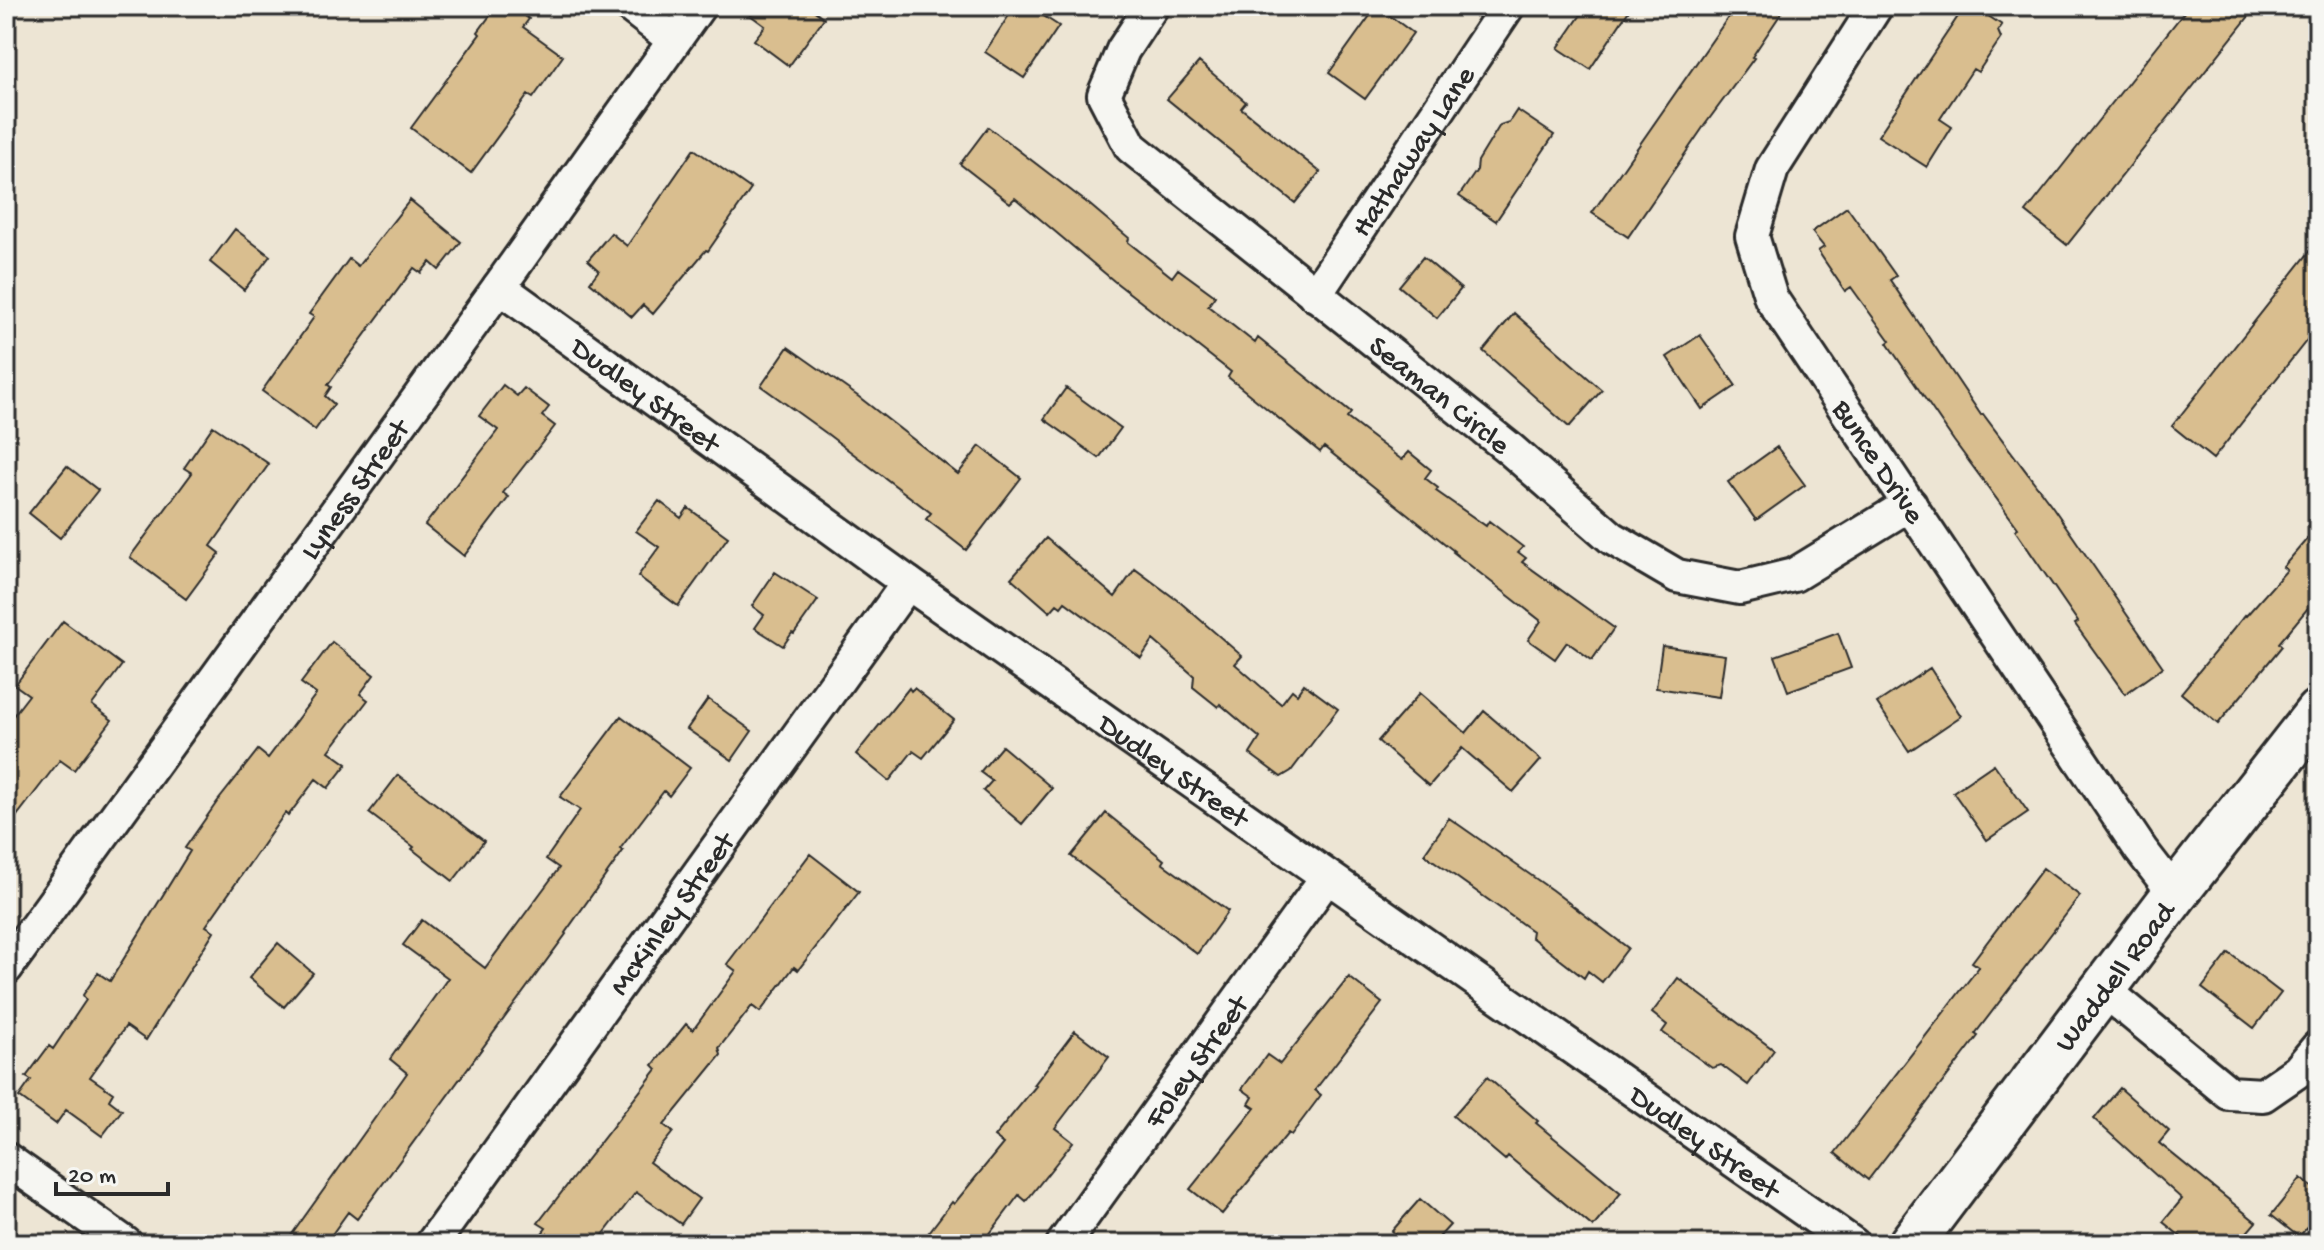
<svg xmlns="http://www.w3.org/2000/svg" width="2324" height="1250" font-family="'Gochi Hand',sans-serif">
	<rect width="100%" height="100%" fill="#ede5d4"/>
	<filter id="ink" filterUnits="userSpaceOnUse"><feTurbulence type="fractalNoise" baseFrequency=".0125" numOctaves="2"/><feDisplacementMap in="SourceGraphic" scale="16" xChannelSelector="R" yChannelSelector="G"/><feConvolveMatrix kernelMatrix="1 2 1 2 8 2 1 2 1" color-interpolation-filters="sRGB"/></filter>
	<g filter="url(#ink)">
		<path fill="#d9be8f" stroke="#2b2b2b" stroke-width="2" d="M497,6H511L529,19L523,27L563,56L533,98L528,95L471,173L411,128L480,34L478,32Z
			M738,6H808L824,18L789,66L754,40L765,26Z
			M1015,6H1028L1059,26L1024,78L985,52Z
			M1377,6L1413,33L1365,99L1329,73Z
			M1587,6H1632L1590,69L1558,48Z
			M1736,6H1786L1752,57L1754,58L1704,126L1628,237L1592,213Z
			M1965,6H1973L2002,25L1998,31L2001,38L1978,72L1973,69L1940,119L1952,127L1927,167L1878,136Z
			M2189,6H2257L2067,245L2026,212Z
			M1199,62L1246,102L1241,108L1320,172L1295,203L1167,99Z
			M1517,110L1554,135L1496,221L1459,196L1477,170L1478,161L1500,125L1509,122Z
			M988,127L1090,205L1129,238L1128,242L1172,277L1178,269L1215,296L1208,306L1255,343L1258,338L1351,413L1347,418L1402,460L1409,452L1431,470L1425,478L1438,488L1436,491L1486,526L1489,521L1523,547L1518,552L1526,558L1522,562L1614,628L1592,660L1567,642L1555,659L1528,640L1541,621L1453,552L1454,551L1324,447L1320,452L1228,377L1231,372L1114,281L1015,198L1010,203L960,164Z
			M694,149L751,189L708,251L706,250L653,314L643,305L632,317L590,282L599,270L588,260L611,233L627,246Z
			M410,200L461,242L439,270L430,262L421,273L414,268L328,385L331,387L325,396L334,404L315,430L262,391L314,317L309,314L349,259L358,266Z
			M1847,207L1896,276L1890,280L1981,415L1983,414L2052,506L2163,667L2125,694L2075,624L2078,622L2015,530L2018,528L1954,441L1887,343L1890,341L1851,287L1845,291L1818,251L1824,247L1812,232Z
			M235,229L270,256L244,290L210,262Z
			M2318,241V326L2213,459L2172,426Z
			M1423,257L1461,289L1437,318L1399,286Z
			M1514,313L1602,390L1569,427L1483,351Z
			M1700,335L1736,386L1702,409L1667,357Z
			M788,347L859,397L958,474L980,446L1021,478L966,550L926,519L931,513L826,433L761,386Z
			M503,385L517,396L524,388L549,407L542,416L555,426L503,493L509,497L464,556L425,525L498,430L479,416Z
			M1066,388L1121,428L1099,458L1044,419Z
			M213,426L269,464L211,546L220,553L186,599L130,557L192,473L184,468Z
			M1777,447L1805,485L1756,520L1728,482Z
			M67,466L98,490L60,538L29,513Z
			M659,501L681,518L688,508L728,537L678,606L638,576L659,547L636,531Z
			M2318,526V596L2279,643L2282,646L2218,724L2181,693L2245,615L2246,616L2287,570L2283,567Z
			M1046,538L1115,597L1135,569L1181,603L1242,656L1235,664L1281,704L1292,690L1297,694L1304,684L1338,709L1291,771L1281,777L1250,754L1260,738L1220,704L1218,707L1193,687L1194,676L1153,640L1141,658L1065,602L1061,607L1057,604L1050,612L1011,578Z
			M775,572L818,600L794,634L792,633L783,646L755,628L764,615L752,606Z
			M63,621L122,665L92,705L112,720L74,770L60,760L6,830V725L29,695L15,685Z
			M1838,633L1851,668L1788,691L1775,656Z
			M332,642L374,675L360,694L368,700L329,751L347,764L328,788L316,779L288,816L285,813L206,926L214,931L146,1040L126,1026L90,1077L113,1093L109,1100L122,1110L102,1136L66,1110L56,1124L19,1097L31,1080L26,1077L49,1046L53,1049L86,1000L83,995L98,973L110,981L190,851L185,848L217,802L258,750L268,758L316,694L301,683Z
			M1662,646L1725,655L1719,697L1656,688Z
			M1930,668L1961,716L1909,751L1877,703Z
			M909,688L911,691L914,688L954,720L923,758L913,751L889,781L856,754Z
			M1420,693L1466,733L1484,711L1541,760L1513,792L1462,748L1429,786L1378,741Z
			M708,699L752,731L732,760L687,729Z
			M621,716L690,768L669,796L664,791L620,849L623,851L565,933L566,934L357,1219L348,1212L325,1244H285L407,1073L390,1059L448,978L403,945L422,920L485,968L559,868L546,859L580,810L560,797Z
			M1002,746L1052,788L1022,824L983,791L992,781L980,772Z
			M1994,764L2028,812L1987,840L1953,792Z
			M398,775L484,841L453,881L412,849L414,847L369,813Z
			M1106,813L1164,860L1162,863L1228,911L1197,954L1071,856Z
			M1449,818L1552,890L1628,948L1602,982L1588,971L1584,978L1531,937L1532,931L1424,854Z
			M810,854L859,892L798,970L794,967L760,1012L752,1006L719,1048L721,1055L664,1125L673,1132L649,1162L699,1199L681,1224L636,1192L596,1244H534L546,1228L538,1223L657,1069L653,1065L686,1024L693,1030L736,971L727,964Z
			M2043,868L2080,896L1975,1034L1978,1036L1868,1180L1835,1153L1979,967L1972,962Z
			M278,943L313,973L284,1007L249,978Z
			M2229,953L2281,993L2254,1028L2202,988Z
			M1349,977L1382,1003L1315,1090L1321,1095L1291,1135L1288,1133L1222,1214L1190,1189L1255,1108L1249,1104L1253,1097L1242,1089L1267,1055L1280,1064Z
			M1678,978L1774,1050L1748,1085L1721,1065L1712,1068L1662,1032L1667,1025L1652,1013Z
			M1075,1031L1109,1057L1055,1128L1073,1142L1026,1201L1019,1195L982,1244H920L952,1202L954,1204L1003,1144L994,1137L1036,1086L1034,1085Z
			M1487,1077L1538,1121L1536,1123L1621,1193L1593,1227L1508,1156L1505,1160L1453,1116Z
			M2120,1088L2169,1131L2159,1143L2256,1222L2237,1244H2190L2163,1222L2182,1199L2094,1119Z
			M2301,1178L2318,1192V1214L2299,1237L2271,1215Z
			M1420,1199L1450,1225L1433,1244H1407L1392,1231Z"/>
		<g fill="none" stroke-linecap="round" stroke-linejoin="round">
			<defs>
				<g id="street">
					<path d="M630,6L674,40"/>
					<path id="s1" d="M1152,6L1123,50L1104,95L1131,147L1510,449L1612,538L1677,576L1740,588L1794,575L1910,504"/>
					<path id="s2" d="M1876,6L1772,169L1752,236L1771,298L2141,850L2175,894"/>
					<path id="s3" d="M499,287L908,583L1853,1244"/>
					<path id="s4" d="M1315,295L1508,6"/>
					<path id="s5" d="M6,968L499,287L699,6"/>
					<path d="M2103,989L2229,1093L2263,1095L2298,1071L2318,1047"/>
					<path d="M6,1159L126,1244"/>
					<path id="s6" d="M432,1244L908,583"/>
					<path id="s7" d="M1063,1244L1327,877"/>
				</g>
				<g id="secondary">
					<path id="s8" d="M1911,1244L2175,894L2318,712"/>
				</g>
			</defs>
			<use href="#street" stroke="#2b2b2b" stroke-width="38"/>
			<use href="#secondary" stroke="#2b2b2b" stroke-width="50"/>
			<use href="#street" stroke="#f6f6f2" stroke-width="32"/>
			<use href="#secondary" stroke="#f6f6f2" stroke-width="44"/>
		</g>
	</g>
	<g text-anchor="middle" stroke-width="8" stroke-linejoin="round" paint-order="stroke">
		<g font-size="30" fill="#2b2b2b" stroke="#f6f6f2">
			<text dy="10" stroke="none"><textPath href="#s4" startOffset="174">Hathaway Lane</textPath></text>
			<text dy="10" stroke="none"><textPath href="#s3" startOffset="182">Dudley Street</textPath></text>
			<text dy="10" stroke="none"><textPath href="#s1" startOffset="556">Seaman Circle</textPath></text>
			<text dy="10" stroke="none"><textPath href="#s2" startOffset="524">Bunce Drive</textPath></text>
			<text dy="10" stroke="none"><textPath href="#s5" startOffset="592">Lyness Street</textPath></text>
			<text dy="10" stroke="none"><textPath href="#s3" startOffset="830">Dudley Street</textPath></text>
			<text dy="10" stroke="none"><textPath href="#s6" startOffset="408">McKinley Street</textPath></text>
			<text dy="10" stroke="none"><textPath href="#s8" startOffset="336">Waddell Road</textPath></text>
			<text dy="10" stroke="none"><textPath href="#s7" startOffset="226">Foley Street</textPath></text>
			<text dy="10" stroke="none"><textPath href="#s3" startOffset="1478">Dudley Street</textPath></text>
		</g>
	</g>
	<rect width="2324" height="1250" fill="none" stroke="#f6f6f2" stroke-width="32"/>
	<rect x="16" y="16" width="2292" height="1218" fill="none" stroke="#2b2b2b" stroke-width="3" filter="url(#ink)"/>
	<path d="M56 1182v12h112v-12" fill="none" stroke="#2b2b2b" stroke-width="4"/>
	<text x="68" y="1182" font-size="24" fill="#2b2b2b" stroke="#f6f6f2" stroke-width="6" paint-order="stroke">20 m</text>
</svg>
